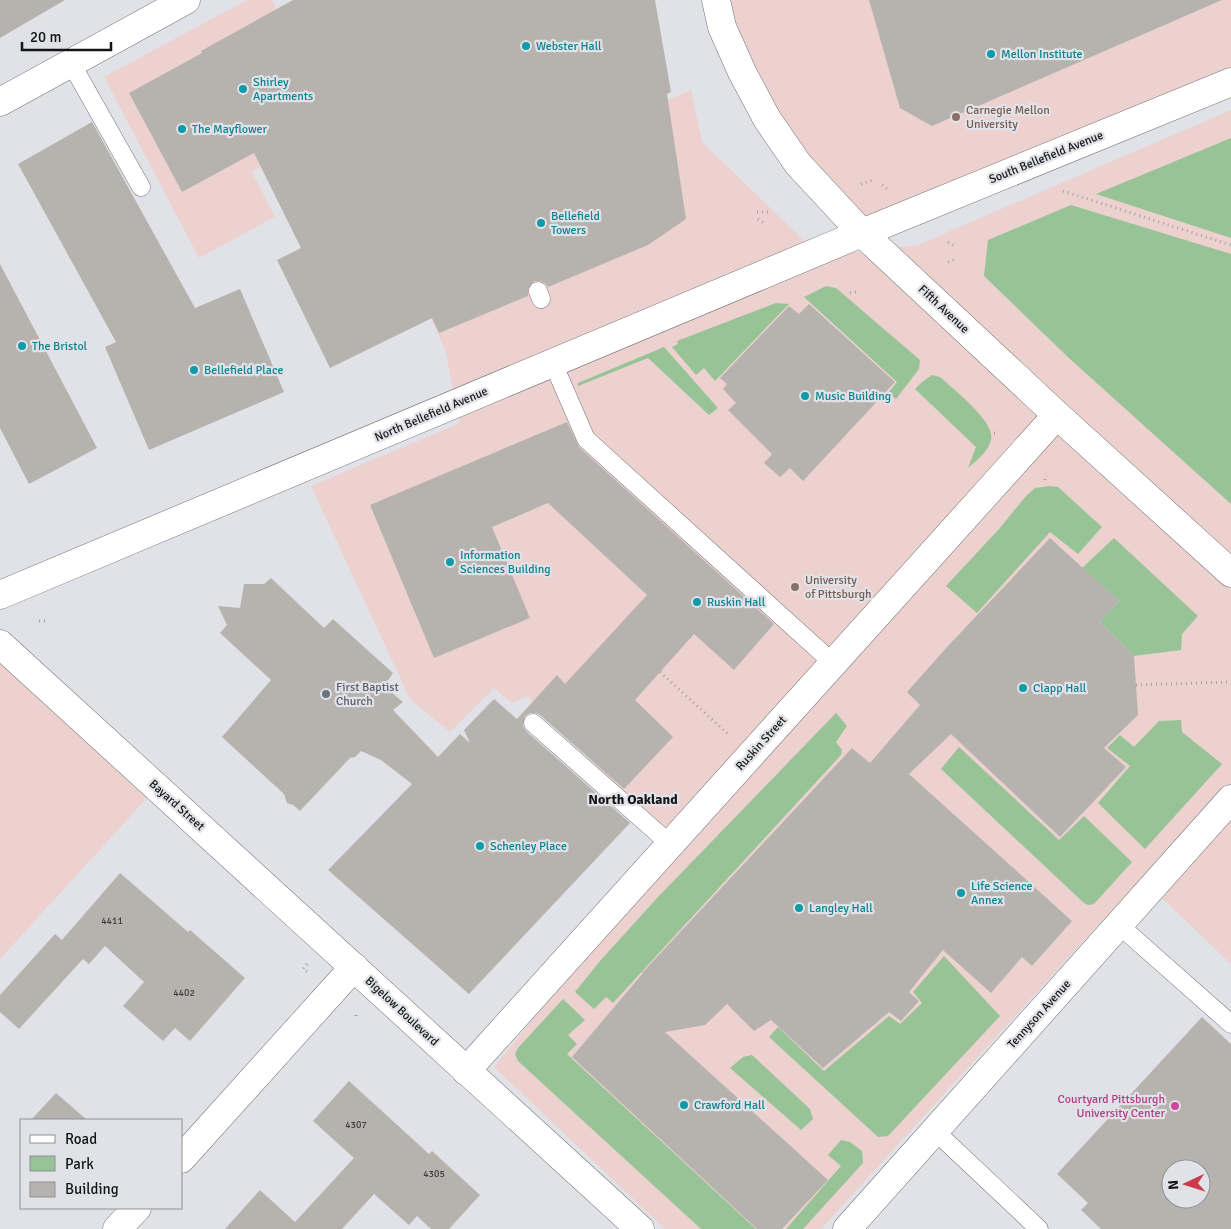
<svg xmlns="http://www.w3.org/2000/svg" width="1231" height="1229" font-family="Signika,sans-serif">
	<rect width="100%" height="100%" fill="#e1e2e7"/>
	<path fill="#ecd1cf" d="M247,0H272L336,130L252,172L275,217L199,258L104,77Z
		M716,0H1231V82L862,233L789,153Z
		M691,90L702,142L820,256L918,245L1231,110V964L1141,878L821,1229H665L494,1067L675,845L527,696L512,703L494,688L450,732L410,699L311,486L460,423L445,349L386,222Z
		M0,644L157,787L0,959Z"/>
	<path fill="#98c397" d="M1231,138V238L1096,194Z
		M1071,205L1231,254V504L1070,359L984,276L988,240Z
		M826,286L836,288L920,360L919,369L896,399L888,393L897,382L804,297Z
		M776,303L789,304L715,381L704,368L696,375L672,347L678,344L677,341Z
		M664,347L718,408L709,415L648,358L578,386V383Z
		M932,375L940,377C953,389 996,422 991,440C988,452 977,460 968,468L976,447L915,389L922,382Z
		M1049,486L1058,487L1102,527L1078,554L1050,532L977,613L946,586L999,529L1026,496L1035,488Z
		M1114,538L1198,616L1182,634L1181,650L1134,656L1100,622L1119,601L1082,568Z
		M836,713L847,726L836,742L842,750L841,755L613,1003L606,997L594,1009L575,992L600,961L658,897Z
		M1181,720L1182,732L1222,764L1145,849L1098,803L1130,766L1107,748L1120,735L1134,747L1159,721Z
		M959,747L1059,840L1084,816L1132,862L1094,904L1088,905L1084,903L941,769Z
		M944,956L1000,1016L888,1136L878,1137L769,1037L778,1027L824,1071L889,1016L900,1024L922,1003L913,992Z
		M563,999L585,1020L568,1035L577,1044L567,1054L756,1229H701L518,1061L515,1054L518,1048Z
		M752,1055L810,1109L813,1119L801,1130L730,1068L743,1057Z
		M841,1140L850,1142L862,1151L863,1163L803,1229H786L841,1166L828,1155Z"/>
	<path fill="#b6b3af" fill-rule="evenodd" d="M0,0H65L0,38Z
		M293,0H655L671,92L667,94L686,219L648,245L548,287L545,283L540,281H534L528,289V296L439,333L432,318L330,368L277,260L301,248L254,153L182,192L129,93L202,53L201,51Z
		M869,0H1222L932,126L900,108Z
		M92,122L195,308L240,289L284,392L149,450L105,347L116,342L18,164Z
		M0,264L97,448L29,484L0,428Z
		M809,304L895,382L803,481L790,468L780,477L764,463L772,454L728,410L736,403L723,389L727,384L720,378L789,306L799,314Z
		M567,422L579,447L774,624L734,670L694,634L635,700L673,737L624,789L540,715L536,713H530L525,716L523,726L526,731L630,823L469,994L328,870L412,784L381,760L361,751L355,757L350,758L300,811L293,805L287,803L284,794L222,737L271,680L220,633L227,625L218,606L240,608L244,584H264L271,578L324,628L333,619L393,673L384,686L403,702L393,710L438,757L460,734L470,743L464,730L494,699L517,719L557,675L565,684L647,595L548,503L492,527L530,618L434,658L370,505Z
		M1050,538L1119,601L1100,622L1134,656L1138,715L1104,748L1126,767L1060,837L951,734L909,774L1072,921L1032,966L1022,957L991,993L943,950L909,992L919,1001L901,1021L889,1012L823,1068L771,1020L754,1031L727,1004L705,1025L665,1032L828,1180L782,1229H757L572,1057L643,973H642L852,748L870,763L920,705L907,692L948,646Z
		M120,873L188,932L190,930L245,978L190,1041L175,1028L163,1041L123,1006L144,982L105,946L89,964L83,959L19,1029L0,1012V995L55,934L62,940Z
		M1202,1017L1231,1044V1229H1101L1081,1210L1088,1203L1057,1174ZM1171,1169H1201V1199H1171Z
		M349,1081L429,1154L432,1151L480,1195L449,1229H431L417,1216L409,1225L374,1194L342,1229H225L260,1190L295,1222L354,1158L313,1121Z
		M56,1093L87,1120H31Z"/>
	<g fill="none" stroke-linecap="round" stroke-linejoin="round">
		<defs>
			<path id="lane" d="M71,63L141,187
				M538,291L541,299
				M553,363L586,439L833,663
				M533,723L670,844
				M1119,925L1231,1024
				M935,1131L1039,1229"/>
			<path id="street" d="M0,102L186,0
				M466,1071L1057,415
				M847,1229L1231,799"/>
			<path id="secondary" d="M0,595L862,233
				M0,644L640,1229
				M181,1159L354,967
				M117,1229L137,1208"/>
			<path id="highway" d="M716,0L722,27L742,72L767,119L798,164L862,233L1057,415L1231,573
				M862,233L1231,82"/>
		</defs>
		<use href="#lane" stroke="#727377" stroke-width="19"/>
		<use href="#street" stroke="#727377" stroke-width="29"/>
		<use href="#secondary" stroke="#727377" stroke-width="29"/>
		<use href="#highway" stroke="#727377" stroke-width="29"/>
		<path stroke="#a2a3a7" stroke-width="3" stroke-dasharray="1 4" stroke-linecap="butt" d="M861,184L873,180
			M882,185L890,191
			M1063,191L1231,245
			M757,212H768
			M758,219L765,224
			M948,242L955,246
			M948,262L956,259
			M850,293L856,292
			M994,433H999
			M1045,480L1046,475
			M39,621H47
			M660,672L729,735
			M1136,685L1229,682L1231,683
			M307,964L303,969L308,972
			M356,1015V1018"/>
		<use href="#lane" stroke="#fff" stroke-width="18"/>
		<use href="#street" stroke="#fff" stroke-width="28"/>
		<use href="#secondary" stroke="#fff" stroke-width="28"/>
		<use href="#highway" stroke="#fff" stroke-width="28"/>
	</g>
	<g fill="#0f9aa8" stroke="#e1e2e7" stroke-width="2">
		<circle cx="526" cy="46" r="5"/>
		<circle cx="991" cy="54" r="5"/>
		<circle cx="243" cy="89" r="5"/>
		<circle cx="182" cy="129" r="5"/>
		<circle cx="541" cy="223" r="5"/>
		<circle cx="22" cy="346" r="5"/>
		<circle cx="194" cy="370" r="5"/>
		<circle cx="805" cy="396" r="5"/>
		<circle cx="450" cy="562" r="5"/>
		<circle cx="697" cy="602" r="5"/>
		<circle cx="1023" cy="688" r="5"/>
		<circle cx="480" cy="846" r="5"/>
		<circle cx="961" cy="893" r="5"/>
		<circle cx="799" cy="908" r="5"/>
		<circle cx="684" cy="1105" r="5"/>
	</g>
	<g fill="#8d6e63" stroke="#e1e2e7" stroke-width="2">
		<circle cx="956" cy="117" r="5"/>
		<circle cx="795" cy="587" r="5"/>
	</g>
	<circle fill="#6b7280" stroke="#e1e2e7" stroke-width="2" cx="326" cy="694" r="5"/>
	<circle fill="#d1479c" stroke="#e1e2e7" stroke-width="2" cx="1175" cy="1106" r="5"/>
	<g text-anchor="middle" stroke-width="4.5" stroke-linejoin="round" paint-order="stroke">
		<g font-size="10" fill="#3c3c3c">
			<text x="112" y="924">4411</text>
			<text x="184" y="996">4402</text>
			<text x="356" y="1128">4307</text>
			<text x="434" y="1177">4305</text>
		</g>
		<g font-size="12" fill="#0d838f" stroke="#e1e2e7" text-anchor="start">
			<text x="536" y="50">Webster Hall</text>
			<text x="1001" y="58">Mellon Institute</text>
			<text x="253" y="86">Shirley<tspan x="253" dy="14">Apartments</tspan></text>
			<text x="192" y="133">The Mayflower</text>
			<text x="551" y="220">Bellefield<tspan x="551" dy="14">Towers</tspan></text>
			<text x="32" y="350">The Bristol</text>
			<text x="204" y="374">Bellefield Place</text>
			<text x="815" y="400">Music Building</text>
			<text x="460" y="559">Information<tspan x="460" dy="14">Sciences Building</tspan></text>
			<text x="707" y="606">Ruskin Hall</text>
			<text x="1033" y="692">Clapp Hall</text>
			<text x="490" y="850">Schenley Place</text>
			<text x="971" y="890">Life Science<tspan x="971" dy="14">Annex</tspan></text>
			<text x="809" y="912">Langley Hall</text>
			<text x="694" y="1109">Crawford Hall</text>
		</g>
		<g font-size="12" fill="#785e54" stroke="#e1e2e7" text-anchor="start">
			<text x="966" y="114">Carnegie Mellon<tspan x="966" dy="14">University</tspan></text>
			<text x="805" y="584">University<tspan x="805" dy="14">of Pittsburgh</tspan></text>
		</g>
		<g font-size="12" fill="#131415" stroke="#e1e2e7">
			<text transform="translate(1046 157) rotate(-22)" y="4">South Bellefield Avenue</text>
			<text transform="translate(944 309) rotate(43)" y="4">Fifth Avenue</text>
			<text transform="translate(431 414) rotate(-23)" y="4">North Bellefield Avenue</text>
			<text transform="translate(761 743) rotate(-48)" y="4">Ruskin Street</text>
			<text transform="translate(177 805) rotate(42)" y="4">Bayard Street</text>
			<text transform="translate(402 1011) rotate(43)" y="4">Bigelow Boulevard</text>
			<text transform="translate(1039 1014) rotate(-48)" y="4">Tennyson Avenue</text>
		</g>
		<g font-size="12" fill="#5b616d" stroke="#e1e2e7" text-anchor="start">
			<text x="336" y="691">First Baptist<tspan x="336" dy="14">Church</tspan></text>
		</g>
		<g font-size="12" fill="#b23c85" stroke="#e1e2e7" text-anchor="end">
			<text x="1165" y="1103">Courtyard Pittsburgh<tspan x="1165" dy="14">University Center</tspan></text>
		</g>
		<g font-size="14" font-weight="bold" fill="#131415" stroke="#e1e2e7">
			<text x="633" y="804">North Oakland</text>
		</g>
	</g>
	<rect x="20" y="1119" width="162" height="90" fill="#e1e2e7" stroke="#8f9093"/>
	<rect x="30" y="1135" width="25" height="8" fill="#ffffff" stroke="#8f9093"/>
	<text x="65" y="1144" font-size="15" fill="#131415">Road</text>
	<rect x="30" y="1156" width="25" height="15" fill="#98c397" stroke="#8f9093"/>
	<text x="65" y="1169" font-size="15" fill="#131415">Park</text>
	<rect x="30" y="1182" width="25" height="15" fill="#b6b3af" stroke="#8f9093"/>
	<text x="65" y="1194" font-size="15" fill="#131415">Building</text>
	<g transform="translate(1186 1184) rotate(266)"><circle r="24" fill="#e1e2e7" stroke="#8f9093"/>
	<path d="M0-4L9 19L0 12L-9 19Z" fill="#cb3b49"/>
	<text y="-8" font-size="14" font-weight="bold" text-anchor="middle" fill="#131415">N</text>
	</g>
	<path d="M22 42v8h89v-8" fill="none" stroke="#131415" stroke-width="2.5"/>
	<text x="30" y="42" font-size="15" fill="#131415" stroke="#e1e2e7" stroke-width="4" paint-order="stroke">20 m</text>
</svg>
